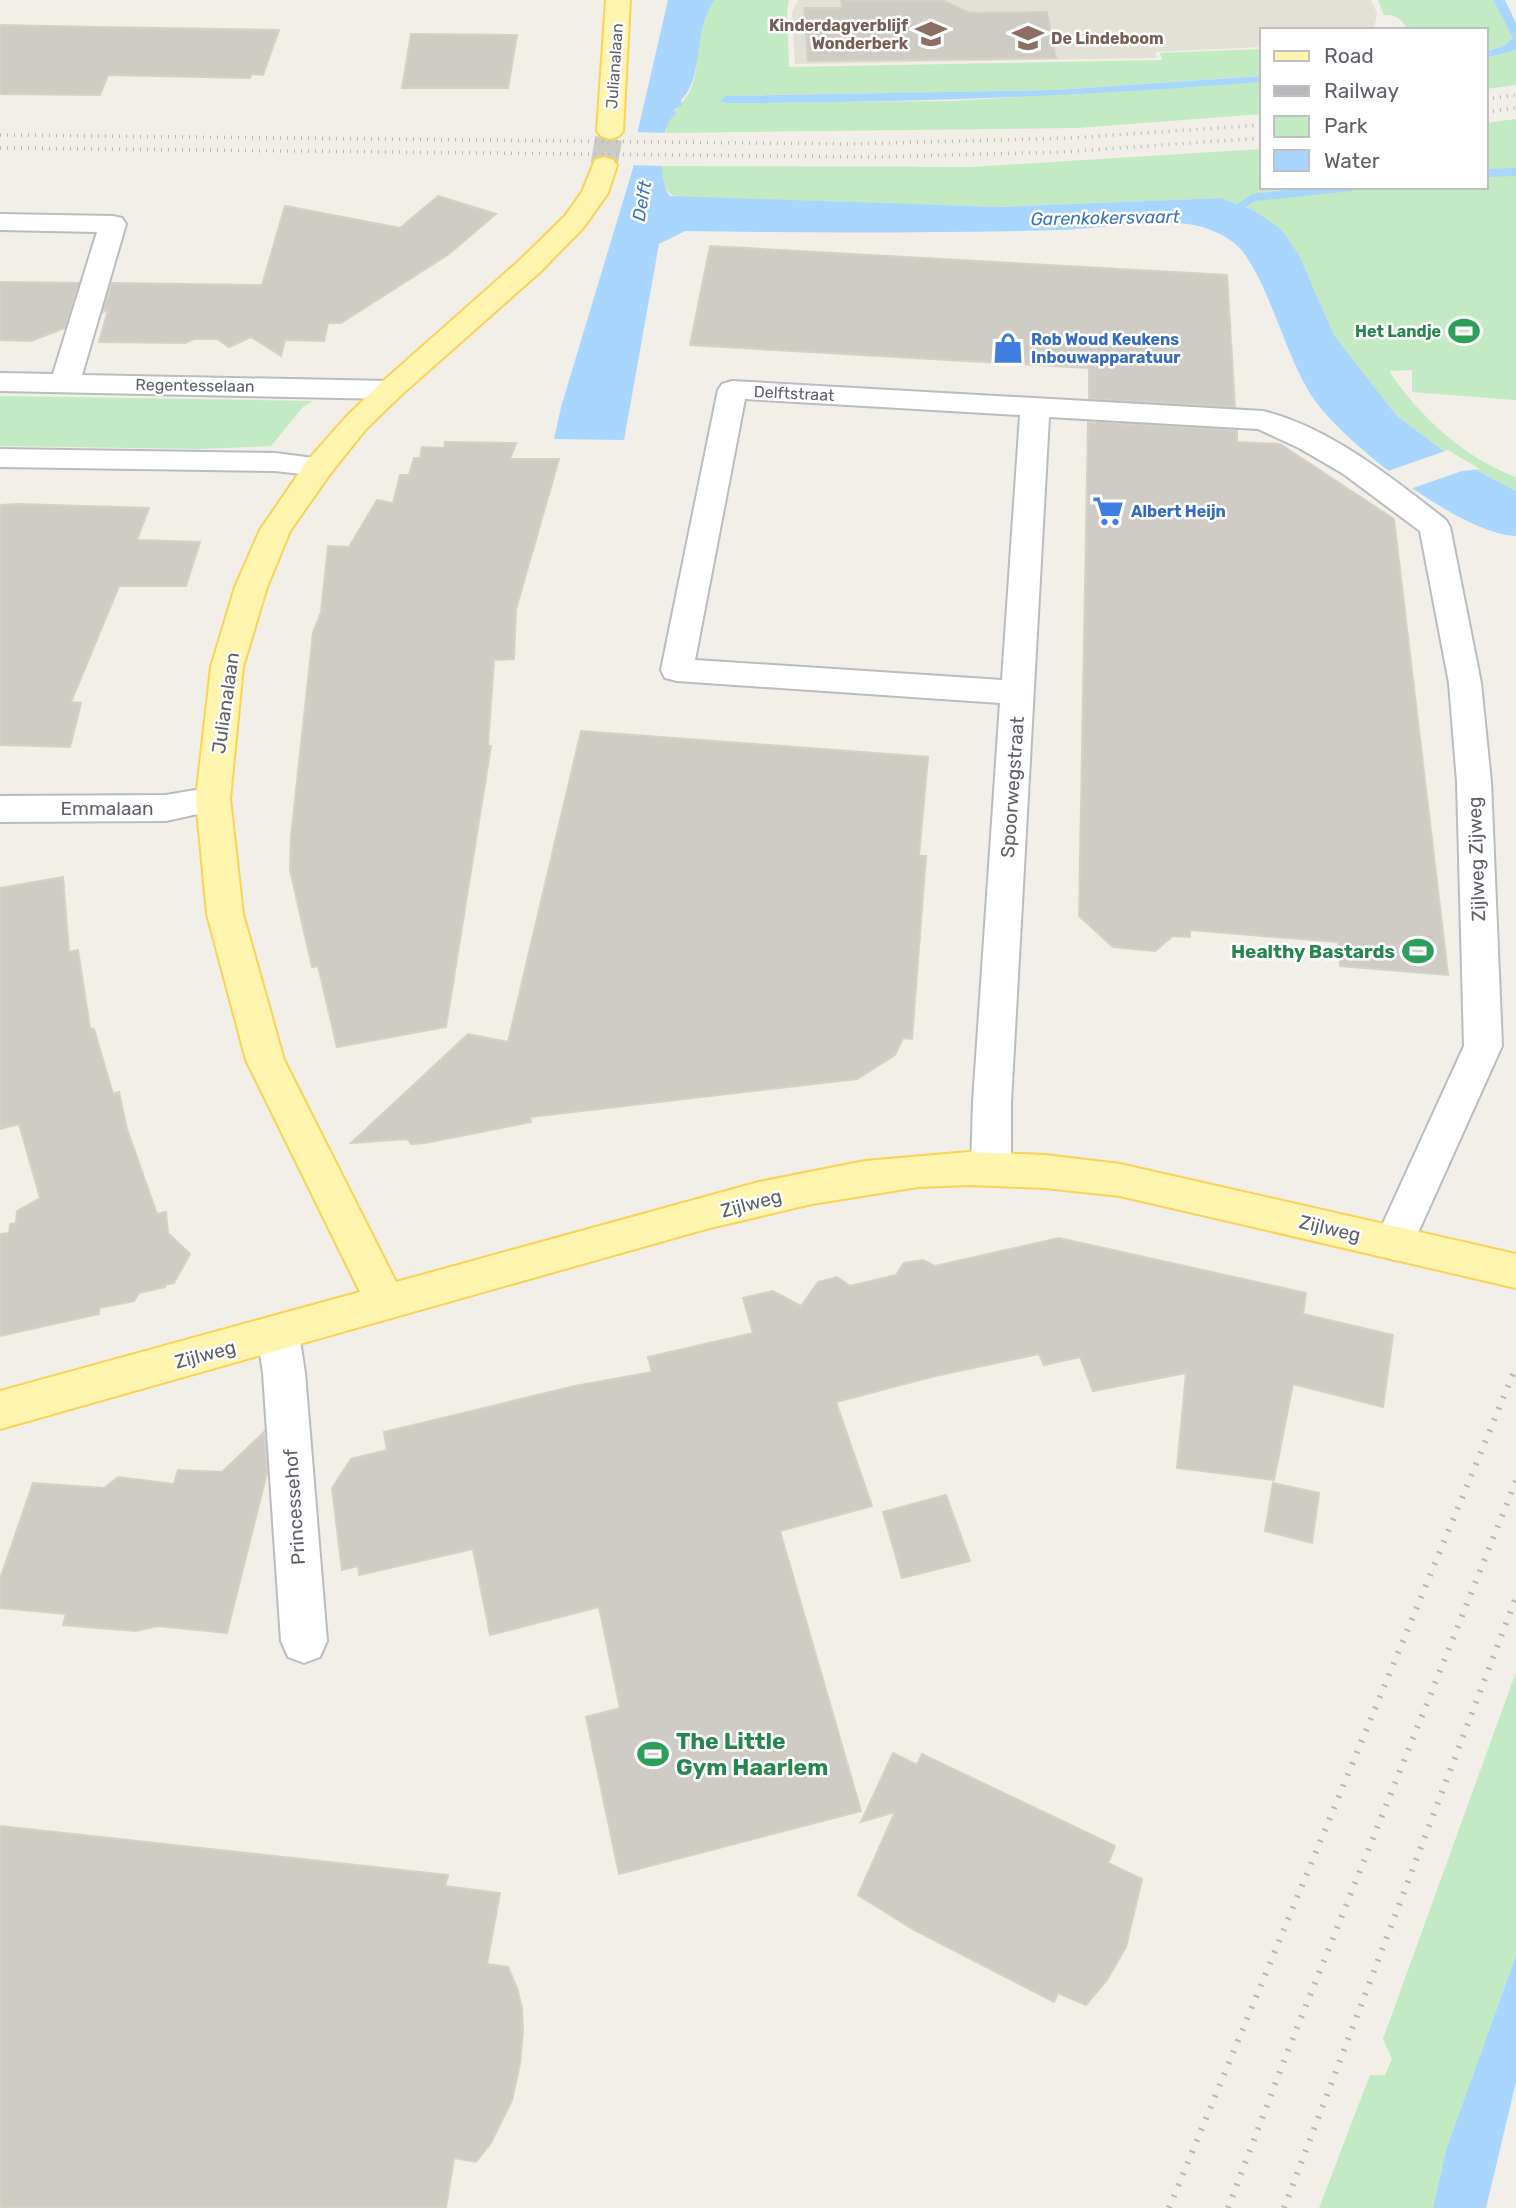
<svg xmlns="http://www.w3.org/2000/svg" width="1516" height="2208" font-family="Rubik,sans-serif">
	<rect width="100%" height="100%" fill="#f1efe7"/>
	<path fill="#e3e1d7" d="M798,0H1371L1377,13L1374,30H1262V47L1155,52L1157,58L795,64L792,12Z"/>
	<path fill="#c2eac3" d="M715,0H789L787,13L789,67L1162,60L1160,53L1262,49V76H1260L1055,90L726,96L727,103L952,101L1262,82V114L1077,128L666,133C667,114 682,106 690,91C703,62 692,28 715,0Z
		M1378,0H1493L1513,38L1502,47L1486,51V30H1408C1402,20 1397,14 1384,15Z
		M1516,50V85L1486,89V58Z
		M1516,119V400L1412,392V370L1389,371C1419,416 1464,458 1516,477V491L1453,458L1396,415L1334,335L1299,255L1253,210L1221,198L999,207L683,198C665,196 664,185 661,169L662,166L971,167L1262,149V187H1486V123Z
		M0,396L313,401L303,407L271,446L200,449L0,446Z
		M1516,1672V1955L1446,2150L1433,2208H1319L1370,2075H1385L1392,2059L1383,2039Z"/>
	<path fill="#a9d6ff" d="M668,0H715C692,28 705,78 681,100L682,105L674,110L676,114C659,124 657,181 670,196L999,207L1221,198L1253,210L1281,229L1299,255L1334,335L1396,415L1453,458L1516,491V536C1462,535 1340,441 1311,395C1284,351 1274,299 1246,256C1238,243 1222,234 1208,229C1172,215 1101,229 1061,230C935,233 810,233 685,231L659,244L624,440L554,439L561,407L633,168L638,130Z
		M1493,0H1505L1516,23V50L1486,58V51L1502,47L1513,38Z
		M1262,76V82C1084,96 906,103 727,103L720,101L726,96L1055,90Z
		M1516,1955V2082L1486,2208H1433L1446,2150Z"/>
	<path fill="#f1efe7" d="M634,132L669,133L665,166L630,165Z
		M1448,450L1480,469L1462,471L1410,489L1388,471Z"/>
	<g fill="none" stroke-linecap="round" stroke-linejoin="round">
		<path fill="#a9d6ff" fill-rule="evenodd" d="M1516,168V176L1486,177V169Z
			M1317,187H1358L1352,191L1255,201L1241,210L1235,206L1252,194Z"/>
	</g>
	<path fill="#ceccc5" stroke="#d6d1c4" stroke-width="2" d="M841,0H942L970,13L1047,12L1056,58L808,61L804,8H842Z
		M0,25L95,27L279,30L263,75L252,74L250,78L108,75L100,95L0,94Z
		M411,34L517,35L508,88H402Z
		M438,196L496,214L449,254L341,323H328L324,341L285,340L281,356L251,337L229,347L217,339H194L185,343L99,342L108,310L103,312L112,283L262,285L285,206L400,228Z
		M710,246L1227,275L1235,407L1089,399V368L690,345Z
		M0,282L79,283L65,328L31,341L0,340Z
		M1088,422L1237,430V442L1280,444L1394,519L1448,975L1340,966L1338,942L1190,930V937L1173,936L1155,951L1113,947L1079,916Z
		M445,442L516,443L510,459H559L516,609L514,659L494,660L488,746H491L446,1027L337,1047L318,966L312,967L290,870L291,837L313,633L321,612L328,546L349,547L377,500L393,503L400,475H409L414,458H420L422,447L444,448Z
		M18,504L149,508L137,540L200,542L186,586H119L71,702L81,703L70,747L0,745V505Z
		M581,731L928,757L919,856H926L912,1039L903,1038L895,1055L857,1079L530,1117L531,1122L425,1143L411,1144L407,1139L351,1143L468,1034L508,1042Z
		M63,877L69,952L78,950L90,1028L94,1029L113,1094L119,1092L127,1129L157,1214L166,1212L168,1233L190,1254L174,1283L164,1285L165,1287L139,1293L134,1301L99,1308V1314L0,1336V1234L9,1233L10,1224L16,1223L17,1211L40,1198L19,1124L0,1129V888Z
		M1059,1238L1306,1293L1303,1314L1393,1335L1383,1407L1293,1384L1274,1480L1177,1468L1186,1373L1093,1391L1080,1357L1044,1365L1039,1354L935,1376L836,1402L872,1506L780,1531L861,1811L619,1874L586,1717L620,1708L599,1607L490,1635L473,1549L359,1575L358,1566L342,1570L332,1488L351,1459L387,1450L384,1432L575,1386L652,1372L648,1357L753,1333L743,1298L773,1291L801,1306L818,1282L837,1277L850,1286L896,1275L904,1263L923,1260L935,1266Z
		M264,1432L267,1473L227,1633L158,1626L136,1631L63,1625L66,1614L0,1608V1579L33,1483L104,1488L118,1477L174,1484L178,1470L222,1472Z
		M1273,1483L1319,1493L1312,1543L1265,1531Z
		M946,1495L970,1561L902,1578L883,1512Z
		M893,1753L917,1765L922,1754L1115,1846L1108,1863L1142,1879L1126,1947L1107,1980L1086,2005L1058,1993L1054,2002L914,1930L858,1895L895,1812L861,1822Z
		M0,1826L448,1875L445,1886L500,1893L487,1964L508,1967L517,1988L522,2008L523,2031L520,2064L512,2100L491,2143L476,2162L454,2158L446,2208H0Z"/>
	<g fill="none" stroke-linecap="round" stroke-linejoin="round">
		<path stroke="#ccccc7" stroke-width="27" stroke-dasharray="27 13" stroke-linecap="butt" d="M604,165L610,131"/>
		<defs>
			<path id="minor" d="M0,214L113,216L122,218L126,224L82,375L390,381L400,384L404,390L400,396L390,399L0,391V373L53,374L97,232L0,230Z
				M732,381L1263,411C1331,428 1392,478 1446,520L1450,527L1481,683L1491,782L1502,1046L1408,1255L1394,1260L1380,1255L1374,1243L1464,1046L1457,782L1449,683L1420,531L1342,473L1299,448L1258,429L1049,417L1011,1102V1169L1005,1181L991,1185L977,1181L971,1169L973,1102L1000,703L677,681L665,678L661,670L718,390L722,384ZM745,399L1020,415L1002,680L695,660Z
				M0,449L275,453L330,460L334,467L330,474L319,476L275,471L0,467Z
				M213,787L225,790L230,799L225,808L166,821L0,822V796L166,795Z
				M278,1316L293,1321L299,1334L305,1373L327,1641L320,1657L304,1663L288,1657L281,1641L263,1373L257,1334L263,1321Z"/>
			<path id="major" d="M606,0H630L623,131L619,136L610,139L601,136L597,131Z
				M604,157L613,160L617,165L608,193L583,228L540,272L400,396L366,429L330,474L290,531L267,587L243,667L230,799L243,914L284,1060L396,1282L759,1182L865,1161L969,1152L1045,1155L1120,1164L1516,1254V1288L1120,1196L1045,1188L969,1185L918,1187L812,1204L706,1229L0,1429V1391L360,1292L246,1060L207,914L196,799L211,667L235,587L260,530L308,460L346,417L380,384L520,260L565,216L582,192L595,160Z"/>
		</defs>
		<use href="#minor" stroke="#b9bcc1" stroke-width="4"/>
		<use href="#major" stroke="#fbd356" stroke-width="4"/>
		<use href="#minor" fill="#fff" fill-rule="evenodd"/>
		<use href="#major" fill="#fff5ae" fill-rule="evenodd"/>
		<path stroke="#b7b8b9" stroke-width="3.5" stroke-dasharray="1 6" stroke-linecap="butt" d="M1486,99L1516,95
			M1486,112L1516,108
			M0,135L850,144L1070,138L1262,125
			M0,148L876,157L1062,152L1262,138"/>
		<path stroke="#b7b8b9" stroke-width="6" stroke-dasharray="2 10" stroke-linecap="butt" d="M1169,2208L1516,1367
			M1228,2208L1287,2053L1516,1481
			M1284,2208L1516,1597"/>
	</g>
	<defs>
		<symbol id="school-bare" viewBox="-9 -9 18 18"><path d="M0-5L7-2L0 1L-7-2ZM-4 1L0 2.5L4 1V4Q0 6-4 4Z" fill="#8d6e63" stroke="#fff" stroke-width="2.5" paint-order="stroke"/></symbol>
		<symbol id="stadium-bare" viewBox="-9 -9 18 18"><path d="M0-5a6.5 5 0 1 0 0 10a6.5 5 0 1 0 0-10ZM-3.5-1.8h7v3.6h-7Z" fill="#2e9e5b" stroke="#fff" stroke-width="2.5" paint-order="stroke"/></symbol>
		<symbol id="shop-bare" viewBox="-9 -9 18 18"><path d="M-5-2.5h2.3a2.7 3.5 0 0 1 5.4 0H5L5.5 6h-11ZM-1.5-2.5h3a1.5 2.3 0 0 0-3 0Z" fill="#3f7fe0" stroke="#fff" stroke-width="2.5" paint-order="stroke"/></symbol>
		<symbol id="supermarket-bare" viewBox="-9 -9 18 18"><path d="M-6-5.5h2.5l.6 2H6L4.5 2H-2.5L-4.4-4H-6ZM-1.5 3.2a1.3 1.3 0 1 0 .1 0ZM3 3.2a1.3 1.3 0 1 0 .1 0Z" fill="#3f7fe0" stroke="#fff" stroke-width="2.5" paint-order="stroke"/></symbol>
	</defs>
	<g fill-rule="evenodd">
		<use href="#school-bare" x="909" y="12" width="44" height="44"/>
		<use href="#school-bare" x="1006" y="16" width="44" height="44"/>
		<use href="#stadium-bare" x="1442" y="309" width="44" height="44"/>
		<use href="#shop-bare" x="986" y="326" width="44" height="44"/>
		<use href="#supermarket-bare" x="1086" y="489" width="44" height="44"/>
		<use href="#stadium-bare" x="1396" y="929" width="44" height="44"/>
		<use href="#stadium-bare" x="631" y="1732" width="44" height="44"/>
	</g>
	<g text-anchor="middle" stroke-width="5" stroke-linejoin="round" paint-order="stroke">
		<g font-size="16" font-weight="bold" fill="#785e54" stroke="#fff" text-anchor="end">
			<text x="908" y="31">Kinderdagverblijf<tspan x="908" dy="18">Wonderberk</tspan></text>
			<text x="1051" y="44" text-anchor="start">De Lindeboom</text>
		</g>
		<g font-size="16" fill="#5e6268" stroke="#fff">
			<text transform="translate(614 66) rotate(-86)" y="6">Julianalaan</text>
			<text transform="translate(195 385) rotate(1)" y="6">Regentesselaan</text>
			<text transform="translate(794 393) rotate(3)" y="6">Delftstraat</text>
		</g>
		<g font-size="16" font-weight="bold" fill="#27864d" stroke="#fff" text-anchor="end">
			<text x="1441" y="337">Het Landje</text>
		</g>
		<g font-size="16" font-weight="bold" fill="#366cbe" stroke="#fff" text-anchor="start">
			<text x="1031" y="345">Rob Woud Keukens<tspan x="1031" dy="18">Inbouwapparatuur</tspan></text>
			<text x="1131" y="517">Albert Heijn</text>
		</g>
		<g font-size="18" font-style="italic" fill="#3c75b9" stroke="#fff">
			<text transform="translate(642 201) rotate(-80)" y="6">Delft</text>
			<text transform="translate(1105 218) rotate(-1)" y="6">Garenkokersvaart</text>
		</g>
		<g font-size="19" fill="#5e6268" stroke="#fff">
			<text transform="translate(225 703) rotate(-82)" y="7">Julianalaan</text>
			<text transform="translate(1012 787) rotate(-86)" y="7">Spoorwegstraat</text>
			<text x="107" y="815">Emmalaan</text>
			<text transform="translate(1476 859) rotate(-92)" y="7">Zijlweg Zijweg</text>
			<text transform="translate(751 1203) rotate(-15)" y="7">Zijlweg</text>
			<text transform="translate(1330 1228) rotate(13)" y="7">Zijlweg</text>
			<text transform="translate(205 1354) rotate(-15)" y="7">Zijlweg</text>
			<text transform="translate(294 1507) rotate(-94)" y="7">Princessehof</text>
		</g>
		<g font-size="19" font-weight="bold" fill="#27864d" stroke="#fff" text-anchor="end">
			<text x="1395" y="958">Healthy Bastards</text>
		</g>
		<g font-size="23" font-weight="bold" fill="#27864d" stroke="#fff" text-anchor="start">
			<text x="676" y="1749">The Little<tspan x="676" dy="26">Gym Haarlem</tspan></text>
		</g>
	</g>
	<rect x="1260" y="28" width="228" height="161" fill="#ffffff" stroke="#bfc0c3" stroke-width="2"/>
	<rect x="1274" y="51" width="35" height="10" fill="#fff5ae" stroke="#bfc0c3" stroke-width="2"/>
	<text x="1324" y="63" font-size="21" fill="#5e6268">Road</text>
	<rect x="1274" y="86" width="35" height="10" fill="#b7b8b9" stroke="#bfc0c3" stroke-width="2"/>
	<text x="1324" y="98" font-size="21" fill="#5e6268">Railway</text>
	<rect x="1274" y="116" width="35" height="21" fill="#c2eac3" stroke="#bfc0c3" stroke-width="2"/>
	<text x="1324" y="133" font-size="21" fill="#5e6268">Park</text>
	<rect x="1274" y="150" width="35" height="21" fill="#a9d6ff" stroke="#bfc0c3" stroke-width="2"/>
	<text x="1324" y="168" font-size="21" fill="#5e6268">Water</text>
</svg>
